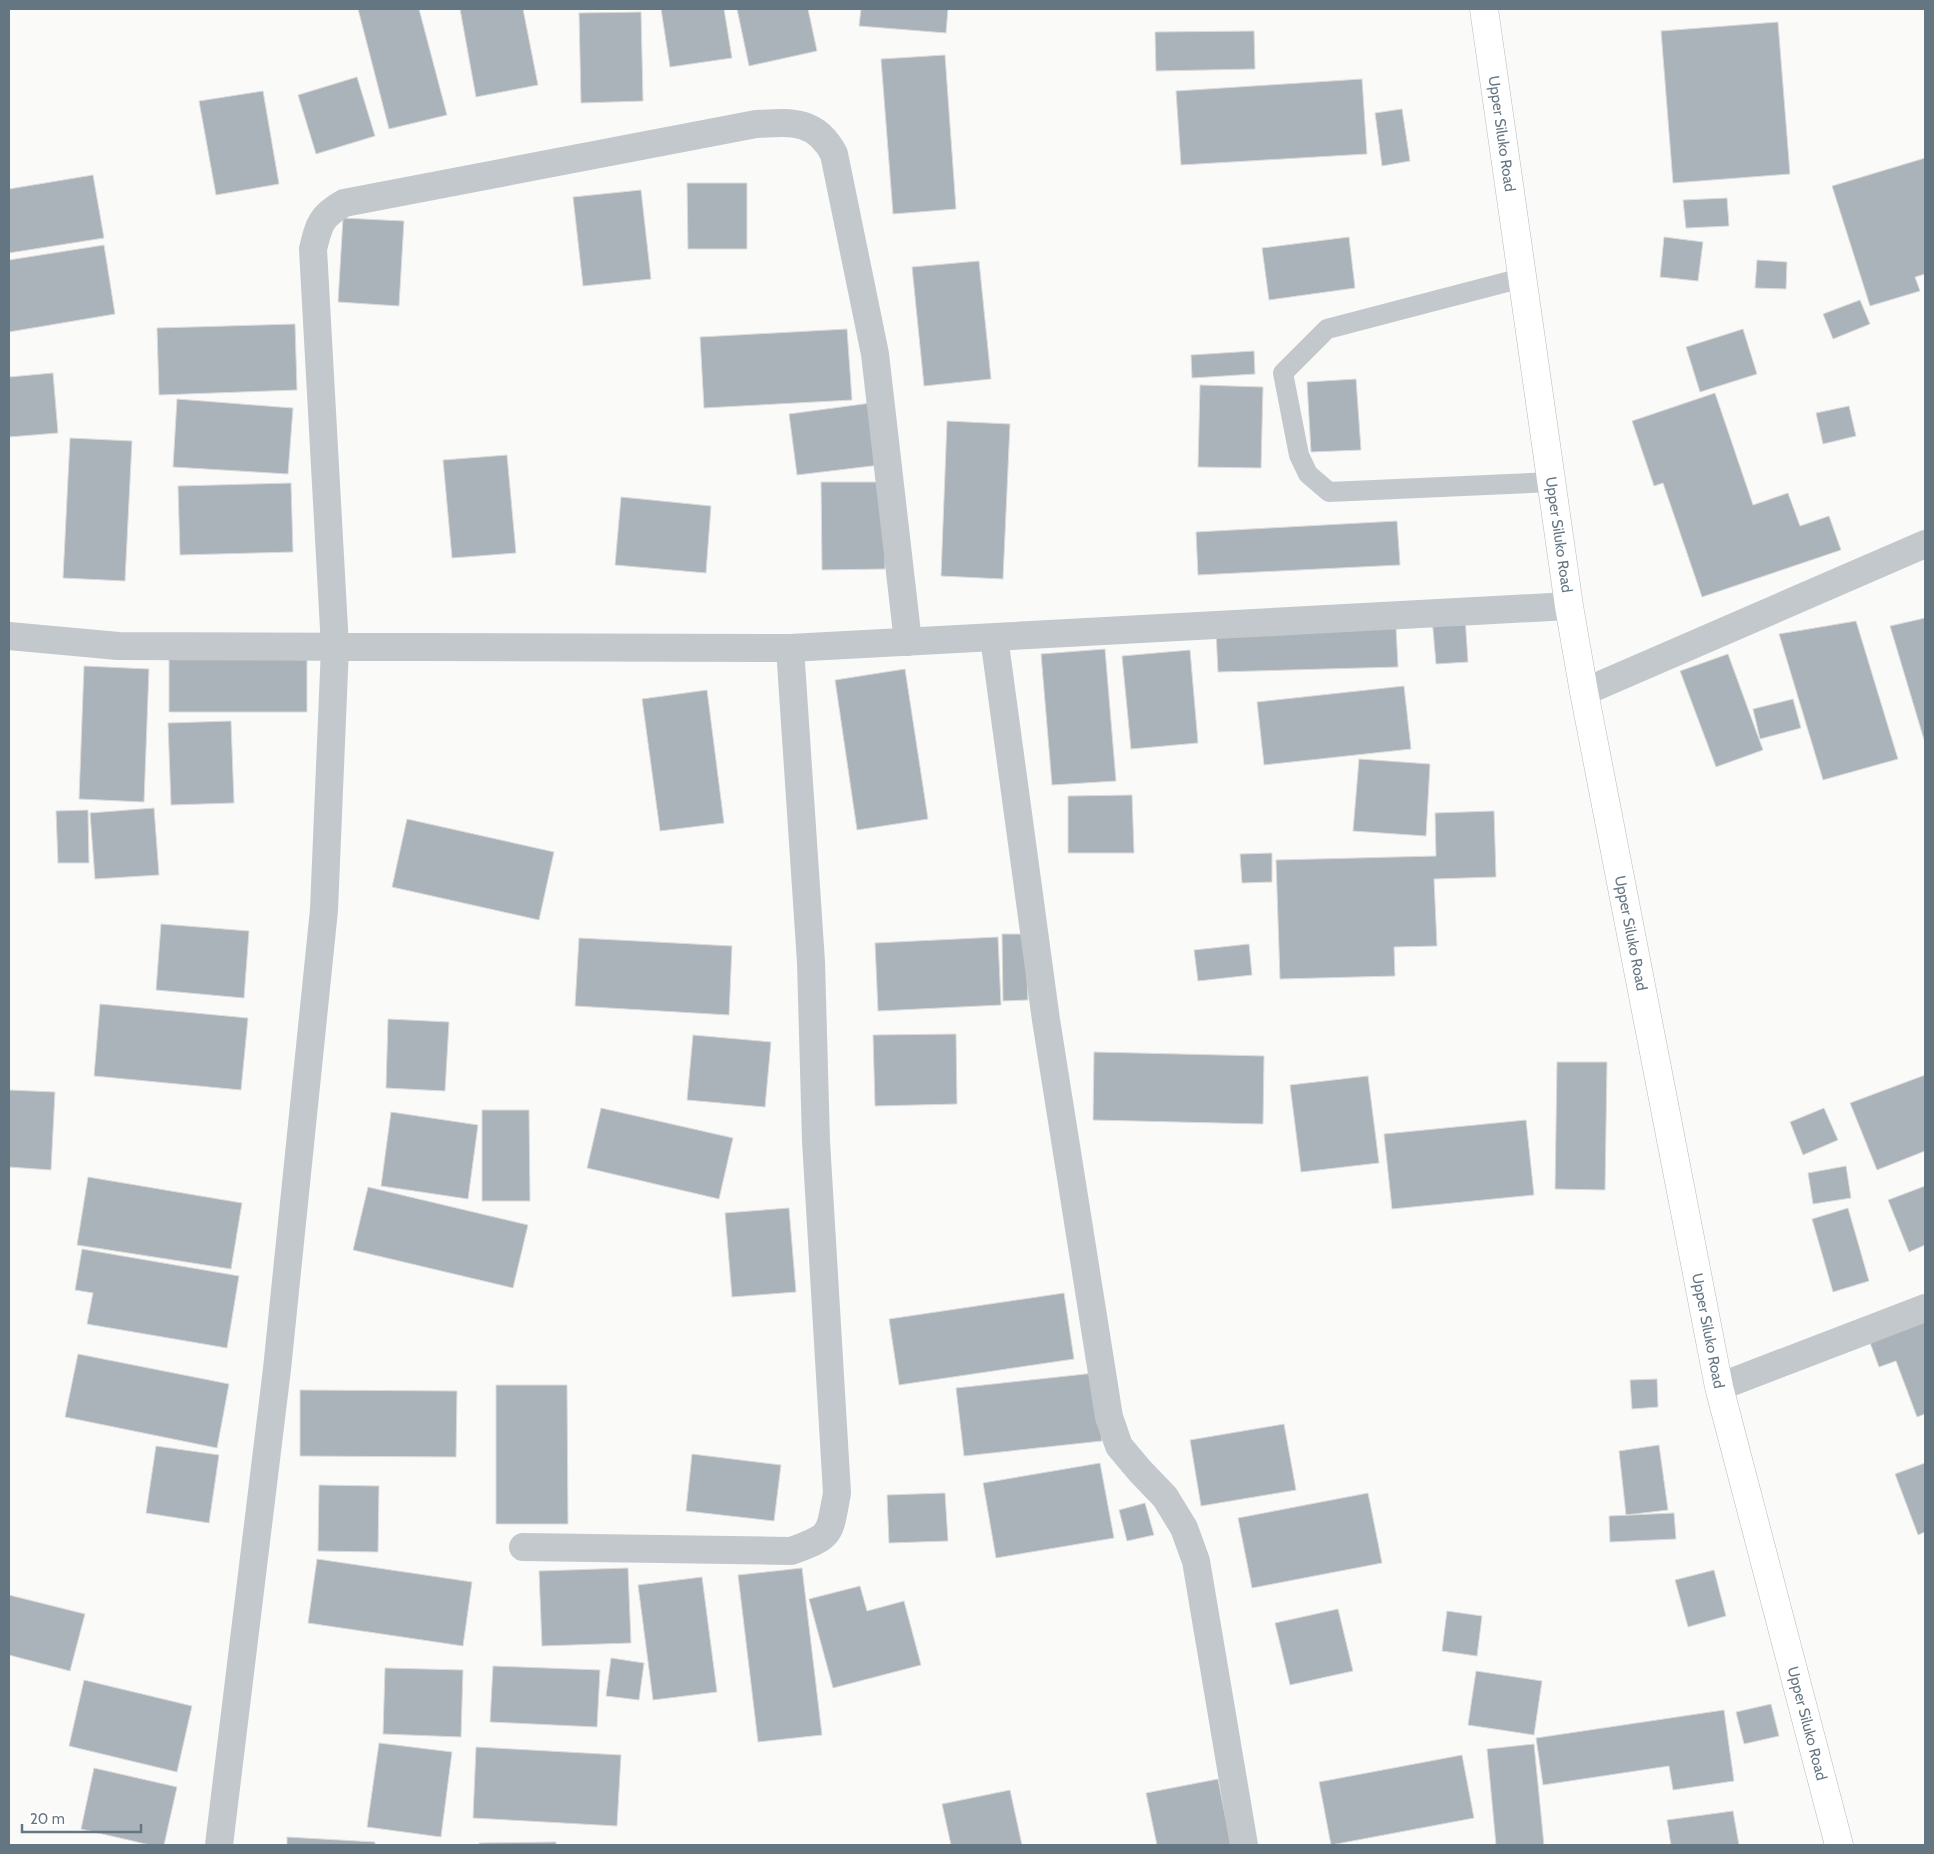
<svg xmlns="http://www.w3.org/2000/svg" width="1934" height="1854" font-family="Cabin,sans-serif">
	<rect width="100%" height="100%" fill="#fafaf8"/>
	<path fill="#aab3b9" stroke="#dcdcda" d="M358,9H419L447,115L389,129Z
		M460,9H523L538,85L476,97Z
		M661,9H724L732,58L670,67Z
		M737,9H808L817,51L749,66Z
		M861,9H948L946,33L859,26Z
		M641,12L643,101L581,103L579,13Z
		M1778,22L1790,174L1673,183L1661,31Z
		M1254,31L1255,69L1156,71L1155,32Z
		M945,55L956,209L893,214L881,59Z
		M357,77L375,136L316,154L298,95Z
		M1362,79L1367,154L1181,165L1176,91Z
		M263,91L279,184L216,195L199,101Z
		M1402,109L1410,161L1382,166L1375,113Z
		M1925,158V274L1915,277L1920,291L1870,306L1832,186Z
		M93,175L104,238L9,253V189Z
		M687,183H747V249H688Z
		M641,190L651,279L583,286L573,197Z
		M1727,198L1729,226L1686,228L1683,200Z
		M343,218L404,221L399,306L338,302Z
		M1349,237L1355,288L1269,300L1262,248Z
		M1664,237L1703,242L1698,281L1660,277Z
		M104,245L115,314L9,332V260Z
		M1757,260L1787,262L1786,289L1755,288Z
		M979,261L991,379L924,386L912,267Z
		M1860,300L1870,324L1833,339L1823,314Z
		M295,324L297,390L159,395L157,328Z
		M847,329L852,400L704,408L700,337Z
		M1743,329L1757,374L1700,392L1686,347Z
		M1254,351L1255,374L1192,378L1191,355Z
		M53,373L58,433L9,437V377Z
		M1356,379L1361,450L1311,452L1307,382Z
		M1200,385L1263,387L1261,468L1198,467Z
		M1715,393L1753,505L1788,493L1800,526L1829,516L1841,550L1702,597L1663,483L1654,486L1632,421Z
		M177,399L293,408L288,474L173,467Z
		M871,403L880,465L797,475L789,414Z
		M1849,406L1856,436L1823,444L1816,413Z
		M947,421L1010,424L1003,579L941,576Z
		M70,438L132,441L125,581L63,578Z
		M507,455L516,553L452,558L443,460Z
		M821,482H885V569L822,570Z
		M291,483L293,552L180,555L178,486Z
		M621,497L711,506L706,573L615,565Z
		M1397,521L1400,565L1198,575L1196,532Z
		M1465,616L1468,662L1436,664L1432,618Z
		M1925,618V743L1890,626Z
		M1856,621L1898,759L1823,780L1779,634Z
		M1396,627L1398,667L1218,672L1216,631Z
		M169,648H307V712H169Z
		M1105,649L1116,781L1052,785L1041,654Z
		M1190,650L1198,743L1131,749L1122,656Z
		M1728,654L1763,750L1716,767L1680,671Z
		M84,666L149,669L144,802L79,799Z
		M905,669L928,819L857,830L835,680Z
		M1404,686L1411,749L1264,765L1257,702Z
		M707,690L724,823L660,831L642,699Z
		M1793,699L1801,728L1760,739L1753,709Z
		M231,721L234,803L171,805L168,723Z
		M1359,759L1430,764L1426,836L1353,831Z
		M1132,795L1134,853H1068V796Z
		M154,808L159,875L95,879L90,813Z
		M88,810L89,863H58L56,811Z
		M1494,811L1496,877L1434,879L1437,946L1394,947L1395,976L1280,979L1276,860L1436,856L1435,813Z
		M407,819L554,852L539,920L392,887Z
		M1272,853V882L1242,883L1240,854Z
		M161,924L249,931L244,998L156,990Z
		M1002,934H1025L1028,1000L1003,1001Z
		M998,937L1001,1005L878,1011L875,943Z
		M579,938L732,946L729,1015L575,1006Z
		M1249,944L1252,975L1198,981L1194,950Z
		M100,1004L248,1018L241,1090L94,1076Z
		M388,1019L449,1022L445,1091L386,1088Z
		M956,1034L957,1104L875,1106L873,1035Z
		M693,1035L771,1042L765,1107L687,1100Z
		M1094,1052L1264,1056L1263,1124L1093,1120Z
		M1557,1062H1607L1605,1190L1555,1189Z
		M1925,1075V1151L1877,1170L1850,1103Z
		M1368,1076L1379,1163L1301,1172L1290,1085Z
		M9,1090L55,1092L51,1170L9,1167Z
		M601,1108L733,1138L719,1199L587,1168Z
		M1824,1108L1838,1140L1803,1155L1790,1122Z
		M482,1110H529L530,1201H482Z
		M391,1112L478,1125L468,1199L381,1186Z
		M1526,1120L1534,1195L1392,1209L1384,1134Z
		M1846,1166L1851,1198L1813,1204L1808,1173Z
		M88,1177L242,1203L231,1269L77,1245Z
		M1925,1186V1245L1909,1252L1888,1200Z
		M368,1187L528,1225L513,1288L353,1250Z
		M789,1208L796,1292L732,1297L725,1213Z
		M1848,1208L1869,1281L1833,1292L1812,1219Z
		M82,1249L239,1276L227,1348L87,1324L93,1293L75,1290Z
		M1064,1293L1074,1359L899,1385L889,1319Z
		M1925,1319V1414L1917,1417L1896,1361L1879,1367L1869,1340Z
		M78,1354L229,1384L217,1448L65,1417Z
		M1095,1373L1102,1441L964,1456L956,1388Z
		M1657,1379L1658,1407L1632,1409L1630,1380Z
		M496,1385H567L568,1524H496Z
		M300,1390L457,1391L456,1457L300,1456Z
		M1284,1424L1296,1490L1201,1506L1190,1440Z
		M1659,1445L1668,1510L1626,1515L1619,1451Z
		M156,1446L219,1455L209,1523L146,1513Z
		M692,1454L781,1465L774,1521L686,1511Z
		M1100,1463L1114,1538L996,1558L983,1483Z
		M1925,1463V1532L1918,1535L1895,1474Z
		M319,1485L379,1486L378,1552L318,1551Z
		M945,1493L948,1541L889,1543L887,1495Z
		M1368,1493L1382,1563L1252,1588L1238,1518Z
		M1145,1503L1154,1535L1127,1541L1119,1510Z
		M1674,1513L1676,1539L1610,1542L1609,1516Z
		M317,1559L472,1582L463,1646L308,1623Z
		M628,1568L631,1643L542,1646L539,1571Z
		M802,1568L822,1735L758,1742L738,1575Z
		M1714,1570L1726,1616L1688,1627L1675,1580Z
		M702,1577L717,1692L653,1700L638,1585Z
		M860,1586L867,1611L904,1601L921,1665L833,1688L809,1599Z
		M9,1595L85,1614L70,1671L9,1655Z
		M1338,1609L1353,1671L1290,1685L1275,1623Z
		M1447,1611L1482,1616L1477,1656L1442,1651Z
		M611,1658L644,1663L639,1700L606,1696Z
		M493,1666L600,1670L597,1727L490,1722Z
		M385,1668L463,1670L461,1737L383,1734Z
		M1476,1671L1542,1681L1534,1735L1468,1725Z
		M84,1680L192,1706L177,1772L69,1746Z
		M1771,1704L1779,1736L1744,1744L1736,1712Z
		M1724,1710L1734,1781L1673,1790L1669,1766L1543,1785L1536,1738Z
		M379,1743L452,1752L441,1837L367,1827Z
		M1534,1744L1544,1845H1496L1487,1749Z
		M476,1747L621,1755L617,1826L473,1818Z
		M1462,1755L1474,1818L1331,1845L1319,1782Z
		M94,1768L177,1787L164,1845H150L81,1829Z
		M1218,1779L1231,1845H1157L1146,1793Z
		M1010,1790L1022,1845H951L942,1804Z
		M1733,1811L1739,1845H1671L1667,1820Z
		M287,1837L375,1842V1845H287Z
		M556,1842V1845H479V1843Z"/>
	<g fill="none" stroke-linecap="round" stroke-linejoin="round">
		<defs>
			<g id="primary">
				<path id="s1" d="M1484,9L1569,606L1584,692L1719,1387L1839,1845"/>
			</g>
		</defs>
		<use href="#primary" stroke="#b5babe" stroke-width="29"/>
		<path stroke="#c3c8cc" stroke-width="20" d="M1522,278L1327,329L1283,373L1299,455L1308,474L1329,492L1552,482"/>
		<path stroke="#c3c8cc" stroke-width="28" d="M9,636L118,646L790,648L1569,606
			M994,637L1046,1020L1109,1417L1119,1446L1140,1471L1165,1497L1184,1528L1196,1561L1244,1845
			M1584,692L1925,544
			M1719,1387L1925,1308
			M523,1547L791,1551C833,1536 829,1535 837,1493L816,1141L811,962L790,648
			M219,1845L277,1369L324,910L335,647L313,249C319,224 321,216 344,203L756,124C791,122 816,119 834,154L875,354L908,642"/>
		<use href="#primary" stroke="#fff" stroke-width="28"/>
	</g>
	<g text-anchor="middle" stroke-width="5" stroke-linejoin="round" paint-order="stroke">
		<g font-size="15" fill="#657683" stroke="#fff">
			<text dy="5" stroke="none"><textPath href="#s1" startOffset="126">Upper Siluko Road</textPath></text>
			<text dy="5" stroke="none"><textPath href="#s1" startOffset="531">Upper Siluko Road</textPath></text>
			<text dy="5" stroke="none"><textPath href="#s1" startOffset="936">Upper Siluko Road</textPath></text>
			<text dy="5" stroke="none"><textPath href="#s1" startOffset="1341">Upper Siluko Road</textPath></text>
			<text dy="5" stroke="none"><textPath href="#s1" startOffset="1746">Upper Siluko Road</textPath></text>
		</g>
	</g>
	<rect width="1934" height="1854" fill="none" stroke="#657683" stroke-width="20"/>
	<path d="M22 1824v8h119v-8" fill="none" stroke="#657683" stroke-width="2.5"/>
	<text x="30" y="1824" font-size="15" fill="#657683" stroke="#ffffff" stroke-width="4" paint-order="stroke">20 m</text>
</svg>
